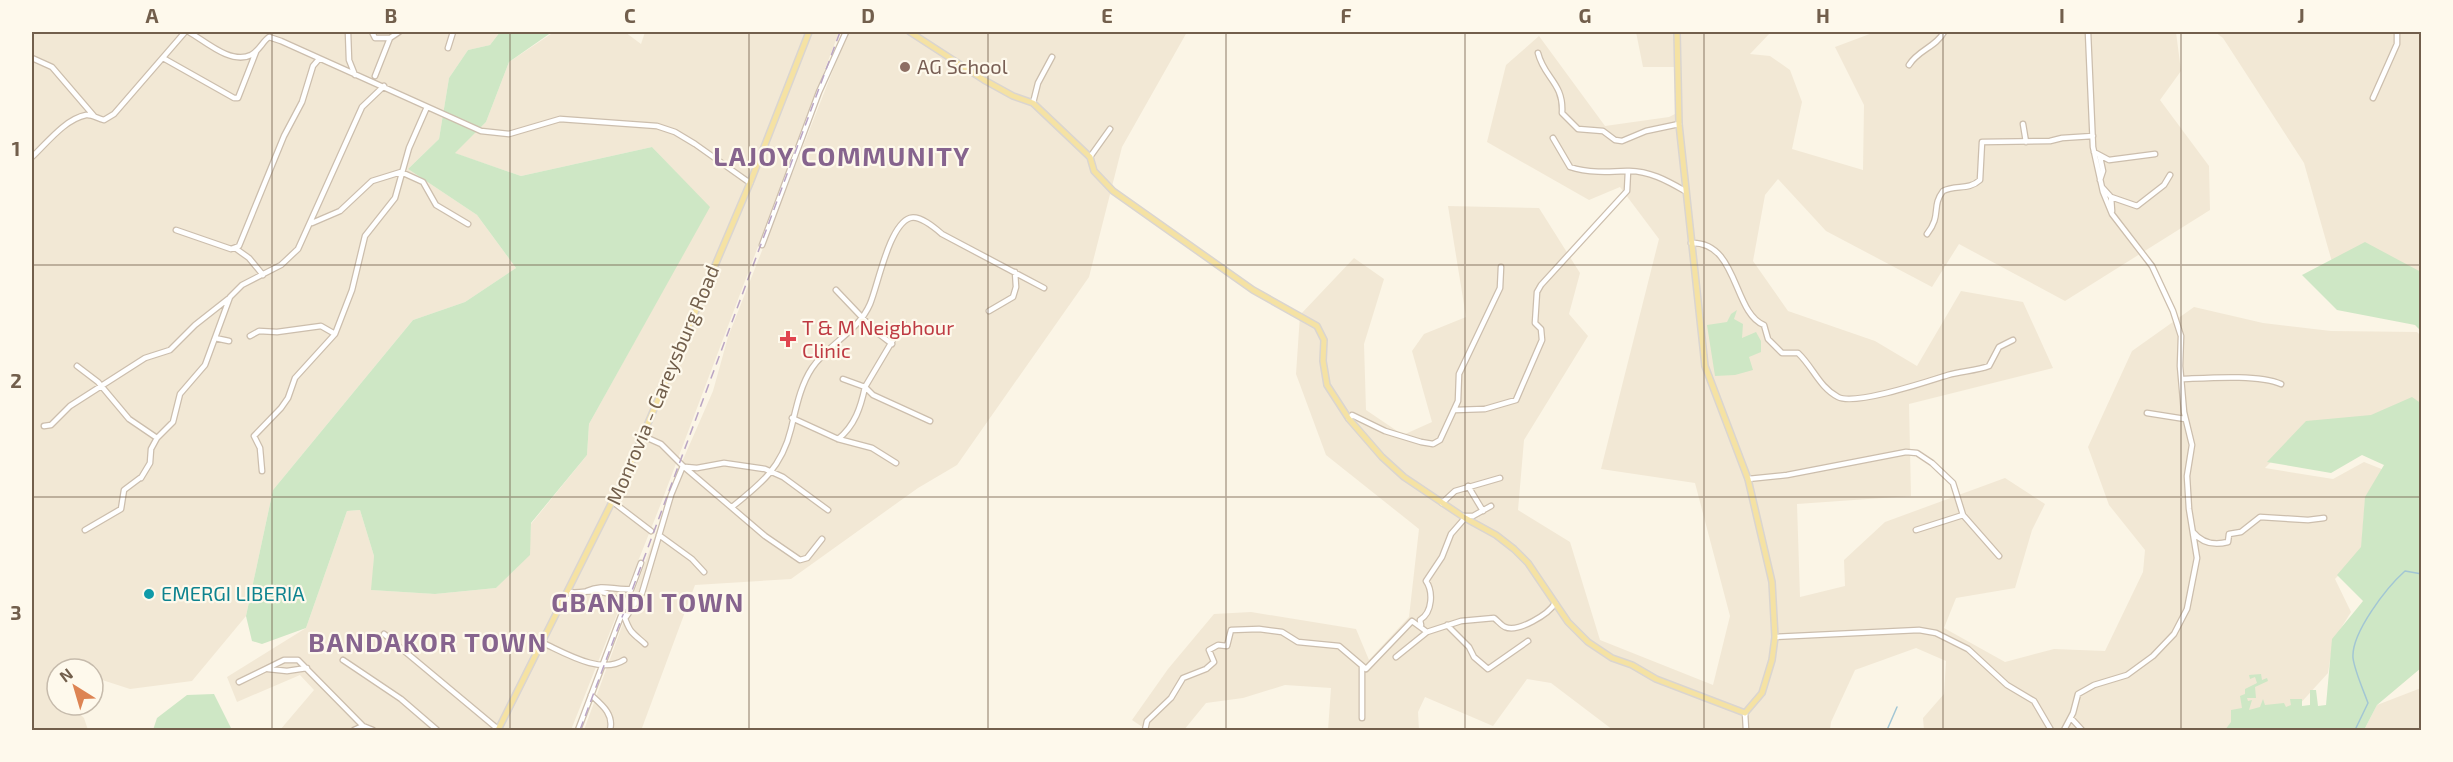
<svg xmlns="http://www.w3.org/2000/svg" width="2453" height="762" font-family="'Exo 2',sans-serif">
	<rect width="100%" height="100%" fill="#fbf5e6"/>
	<path fill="#f2e8d5" d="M32,32H500L490,45L468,50L449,78L439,139L408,169L477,215L516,268L465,302L413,320L273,490L246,616L192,681L130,689L96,678L93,680V669H57V705H71L84,718L88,730H32Z
		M554,32H625L641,44L645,32H839L660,506L571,730H280L314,690L300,675L237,702L227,677L306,628L347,511L360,510L374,556L372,590L435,594L496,588L529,555L531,524L587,455L589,424L709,207L652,147L521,176L454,153L486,122L509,62Z
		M848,32H1187L1122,147L1089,277L957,465L918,488L791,579L695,585L642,728L646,730H584L682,462L713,391L728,337Z
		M1636,32H1771L1750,54L1770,56L1790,70L1802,102L1792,149L1863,170L1864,105L1835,47L1875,32H2176L2181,71L2160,100L2209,166L2210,210L2065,301L1959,244L1932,287L1826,231L1778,179L1765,195L1753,261L1788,311L1875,341L1917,366L1961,291L2023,302L2053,368L1909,404L1911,496L1797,504L1800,597L1845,586L1844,560L1885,522L2005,478L2045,504L2032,530L2015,588L1956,598L1944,628L2005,662L2054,649L2105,651L2143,572L2145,550L2109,505L2088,447L2132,351L2194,307L2263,323L2331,331L2417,332L2421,336V406L2373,418L2307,425L2265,468L2333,479L2364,462L2384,470L2365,500L2361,552L2335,579L2351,612L2333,641L2328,673L2287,718L2228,730H1924L1923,718L1944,694L1946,661L1916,648L1855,670L1831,722L1830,730H1613L1551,683L1527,679L1493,726L1425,697L1418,712L1419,730H1328L1331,688L1285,685L1243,698L1206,703L1184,730H1147L1132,720L1168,669L1214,614L1251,612L1356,629L1369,660L1409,617L1419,529L1326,455L1296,374L1300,315L1354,258L1384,279L1364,344L1366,410L1403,435L1432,422L1412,351L1424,334L1466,317L1448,206L1539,208L1580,273L1569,314L1588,336L1524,440L1518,510L1570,542L1600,640L1713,685L1730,616L1695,483L1601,469L1659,239L1620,187L1589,200L1487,142L1506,65L1539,36L1605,126L1669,117L1675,114L1677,67H1643Z
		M2215,32H2421V274L2332,262L2304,163L2223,38Z
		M2421,688V730H2364L2377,705Z"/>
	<path fill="#cee7c5" d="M500,32H552L509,62L486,122L455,153L521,176L652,147L710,207L589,424L587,455L531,523L530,555L496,588L435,594L371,590L374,556L360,510L347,511L306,628L262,644L252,641L246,616L273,490L413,320L465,302L516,268L477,215L408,169L439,139L449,78L468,50L490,45Z
		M2365,242L2421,272V331L2415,325L2337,310L2302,275Z
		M1737,310L1734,319L1743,324L1742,338L1756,332L1761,341V352L1749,357L1753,370L1735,375L1715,376L1707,325L1727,322L1731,314Z
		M2412,397L2422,404L2421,668L2377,705L2364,730H2225L2231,722V710L2242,708L2240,696L2245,694V689L2257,683L2255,677L2250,679L2249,675L2261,674L2262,680L2267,678L2268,681L2255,687L2256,698H2247L2248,701L2252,700L2249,710L2260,707L2263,699L2265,705L2284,703L2286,707L2291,705L2290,699H2302V706L2310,705V690H2316L2318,706L2326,705L2332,639L2363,601L2337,575L2361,547L2365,497L2384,465L2362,455L2331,473L2267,462L2306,421L2371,415Z
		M214,694L232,730H153L157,718L187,695Z"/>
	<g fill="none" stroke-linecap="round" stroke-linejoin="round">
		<path stroke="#a2c6d4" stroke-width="1.5" d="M1887,730L1897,707
			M2355,730L2368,703C2363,689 2355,672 2353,658C2351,633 2387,587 2405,571L2422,574"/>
		<defs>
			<path id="minor" d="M189,32C205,41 231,65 251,55C260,50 262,42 269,37L281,41L481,131L509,134L560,119L657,126L675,132L695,144L750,183
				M348,32L349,60L355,75
				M372,32L375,38H390L399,32
				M448,48L453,32
				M1538,53C1544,78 1564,83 1562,113L1578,129L1603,131L1615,140L1622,141L1646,131L1679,124
				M32,58L52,67L94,116
				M163,58L234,98H238L256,52
				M1909,65C1918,50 1936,47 1944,32
				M375,76L390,38
				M2373,98L2397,44V32
				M1033,103L1038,83L1052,57
				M2023,124L2026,142
				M1553,138L1570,167C1587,173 1609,172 1627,171C1648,170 1668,181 1685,191
				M2094,152L2109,160L2155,154
				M32,157C46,144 65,119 86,115C92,114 98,119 104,120L114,114L185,32
				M1090,157L1110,129
				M2100,157L2103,171L2100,180
				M2102,187L2111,197L2112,211
				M2111,197L2137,206L2164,185L2170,175
				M312,223L340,211L372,181L401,172L423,182L436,205L468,224
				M176,230L231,249L239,246L284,136L302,102L313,66L319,59
				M1927,234C1942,215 1931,207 1943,191C1956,184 1968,191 1980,180L1982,142L2050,141L2062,138L2093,136
				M1691,243C1738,241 1733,313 1764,325L1768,339L1782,353H1798C1813,367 1819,387 1838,397C1855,406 1929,381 1948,375C1961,371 1976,371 1989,366L1999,347L2013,340
				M762,245L819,92L846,32
				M235,248L249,258L263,275
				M836,290L875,331L892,344
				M989,311L1013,297L1016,287L1015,272
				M903,323L865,387L873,395L930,421
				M250,336L259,331L277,332L321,326L335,334
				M215,338L229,341
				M77,366L98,382L129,419L157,438
				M2182,379C2207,378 2258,374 2281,384
				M1455,410L1485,409L1516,400L1542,340L1541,329L1535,323L1537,292L1541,285L1627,191L1628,171
				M2147,413L2185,419
				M792,418L838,439L872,448L896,463
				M1349,419L1352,415L1385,431L1421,442L1433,444L1440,440L1458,401L1459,374L1500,288L1501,267
				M44,426L51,425L70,406L145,358L170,350L195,325L228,299
				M838,439C855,426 861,406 865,387L843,379
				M683,466L765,536L800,560L807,558L822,539
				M686,467L697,468L724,463L765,469L783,477L828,510
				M262,471L260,448L254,436L281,408L288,398L295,378L335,334L352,290L365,236L395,198L409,148L427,107
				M141,478L150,463L151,449L157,438L173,422L180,394L205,365L230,297L242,285L281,265L298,249L362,107L384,86
				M1748,479L1787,475L1906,452L1917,453L1932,463L1953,483L1963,515L1999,556
				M1468,486L1483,511
				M613,502L651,531
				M1442,503L1455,491L1500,478
				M732,507C761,484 782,467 791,429C796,409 800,386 812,368C828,344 858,332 870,304C878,285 889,225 910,218C920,215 935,228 942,234L1044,288
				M1463,516H1473L1491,506
				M85,530L121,509L124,490L140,478
				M1916,530L1963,515
				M2193,532C2202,543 2213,546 2228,542L2229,534L2241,532L2260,517L2308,520L2324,518
				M659,535L692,559L704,572
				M587,591C603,583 615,591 631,589
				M569,592C580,594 592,589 602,592C624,596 621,617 631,631C635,636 641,640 645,644
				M566,600L580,595
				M626,617L642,593L671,495L683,466L661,444L643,436
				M1421,625L1420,620C1433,612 1433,591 1426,581L1442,557L1451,534L1465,518
				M1447,625L1469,647L1474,657L1488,669L1528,641
				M384,634L499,730
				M1775,637L1919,630L1936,633L1968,649L2007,685L2034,701L2051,730
				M543,643C565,653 601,675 624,660
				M1396,657L1427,632
				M343,660L401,699L437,730
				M268,669L287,671L307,668
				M239,682L284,660H298L363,726
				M591,695C602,705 614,714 610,730
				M1745,713L1746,730
				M1362,718V667
				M2071,718L2082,730
				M354,730L363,726L373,730
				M578,730L641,563
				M1145,730L1147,721L1171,698L1183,678L1206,669L1214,662L1209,650L1218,645L1227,646L1231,630L1259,629L1282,632L1298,642L1339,646L1366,669L1412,621L1427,632L1461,621L1494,618C1497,620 1502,626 1505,627C1518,633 1549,614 1555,603
				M2064,730L2073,713L2078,694L2094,685L2127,675L2153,656L2174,634L2187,609L2197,558L2189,509L2187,476L2192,445L2184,412L2180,366L2181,336L2173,311L2152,266L2112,214L2103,192L2093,147L2088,32"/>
			<path id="major" d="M910,32L984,80L1013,96L1033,103L1090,157L1094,171L1113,191L1253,290L1317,326L1324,340L1323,361L1327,385L1349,419L1382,457L1404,477L1465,518L1496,535L1514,549L1528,563L1568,622L1588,642L1612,658L1632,665L1656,679L1745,713L1762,693L1772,660L1775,637L1772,582L1748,479L1705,366L1679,124L1677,32
				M498,730L629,468L750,183L809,32"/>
		</defs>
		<use href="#minor" stroke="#ccbead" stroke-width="7"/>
		<use href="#major" stroke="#dad5d0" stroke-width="8"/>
		<use href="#minor" stroke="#fff" stroke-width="4.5"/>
		<use href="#major" stroke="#f5e2a3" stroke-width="5"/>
		<path stroke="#baa5c4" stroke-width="1.5" stroke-dasharray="9 6" stroke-linecap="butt" d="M580,730L840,32"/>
	</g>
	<path fill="none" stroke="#725f4c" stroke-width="1.5" stroke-opacity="0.55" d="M272,32V730M510,32V730M749,32V730M988,32V730M1226,32V730M1465,32V730M1704,32V730M1943,32V730M2181,32V730M32,265H2422M32,497H2422"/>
	<circle fill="#8d6e63" stroke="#fef9ec" stroke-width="2" cx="905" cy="67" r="6"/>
	<path fill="#e0444e" stroke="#fef9ec" stroke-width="2" d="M785 330h6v6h6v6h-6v6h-6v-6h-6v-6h6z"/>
	<circle fill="#0f9aa8" stroke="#fef9ec" stroke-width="2" cx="149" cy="594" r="6"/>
	<g text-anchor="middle" stroke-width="4.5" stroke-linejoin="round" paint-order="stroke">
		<g font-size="20" fill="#785e54" stroke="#fef9ec" text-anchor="start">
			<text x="917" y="74">AG School</text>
		</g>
		<g font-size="20" fill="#be3a42" stroke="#fef9ec" text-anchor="start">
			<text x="802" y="335">T &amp; M Neigbhour<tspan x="802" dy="23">Clinic</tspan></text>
		</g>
		<g font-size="20" fill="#725f4c" stroke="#fef9ec">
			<text transform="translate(663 385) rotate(-67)" y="7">Monrovia - Careysburg Road</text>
		</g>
		<g font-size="20" fill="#0d838f" stroke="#fef9ec" text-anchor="start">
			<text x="161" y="601">EMERGI LIBERIA</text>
		</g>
		<g font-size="26" font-weight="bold" letter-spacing="1.5" fill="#86648e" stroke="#fef9ec">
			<text x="842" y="166">LAJOY COMMUNITY</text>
			<text x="648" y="612">GBANDI TOWN</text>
			<text x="428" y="652">BANDAKOR TOWN</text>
		</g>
	</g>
	<rect width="2453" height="762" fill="none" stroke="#fef9ec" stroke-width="66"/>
	<g transform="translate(75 687) rotate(323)"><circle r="28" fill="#fef9ec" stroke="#c6bbac" stroke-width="1.5"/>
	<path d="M0-4.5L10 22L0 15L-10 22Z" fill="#dd8453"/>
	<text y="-9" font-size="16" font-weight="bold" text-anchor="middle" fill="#725f4c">N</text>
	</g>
	<rect x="33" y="33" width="2387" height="696" fill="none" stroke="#725f4c" stroke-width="2"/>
	<g font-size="20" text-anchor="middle" font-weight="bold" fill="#725f4c">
		<text x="152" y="23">A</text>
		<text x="391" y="23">B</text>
		<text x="630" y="23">C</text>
		<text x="868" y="23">D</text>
		<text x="1107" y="23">E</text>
		<text x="1346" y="23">F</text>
		<text x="1585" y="23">G</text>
		<text x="1823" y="23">H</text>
		<text x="2062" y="23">I</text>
		<text x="2301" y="23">J</text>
		<text x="16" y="156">1</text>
		<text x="16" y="388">2</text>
		<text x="16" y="620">3</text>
	</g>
</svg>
